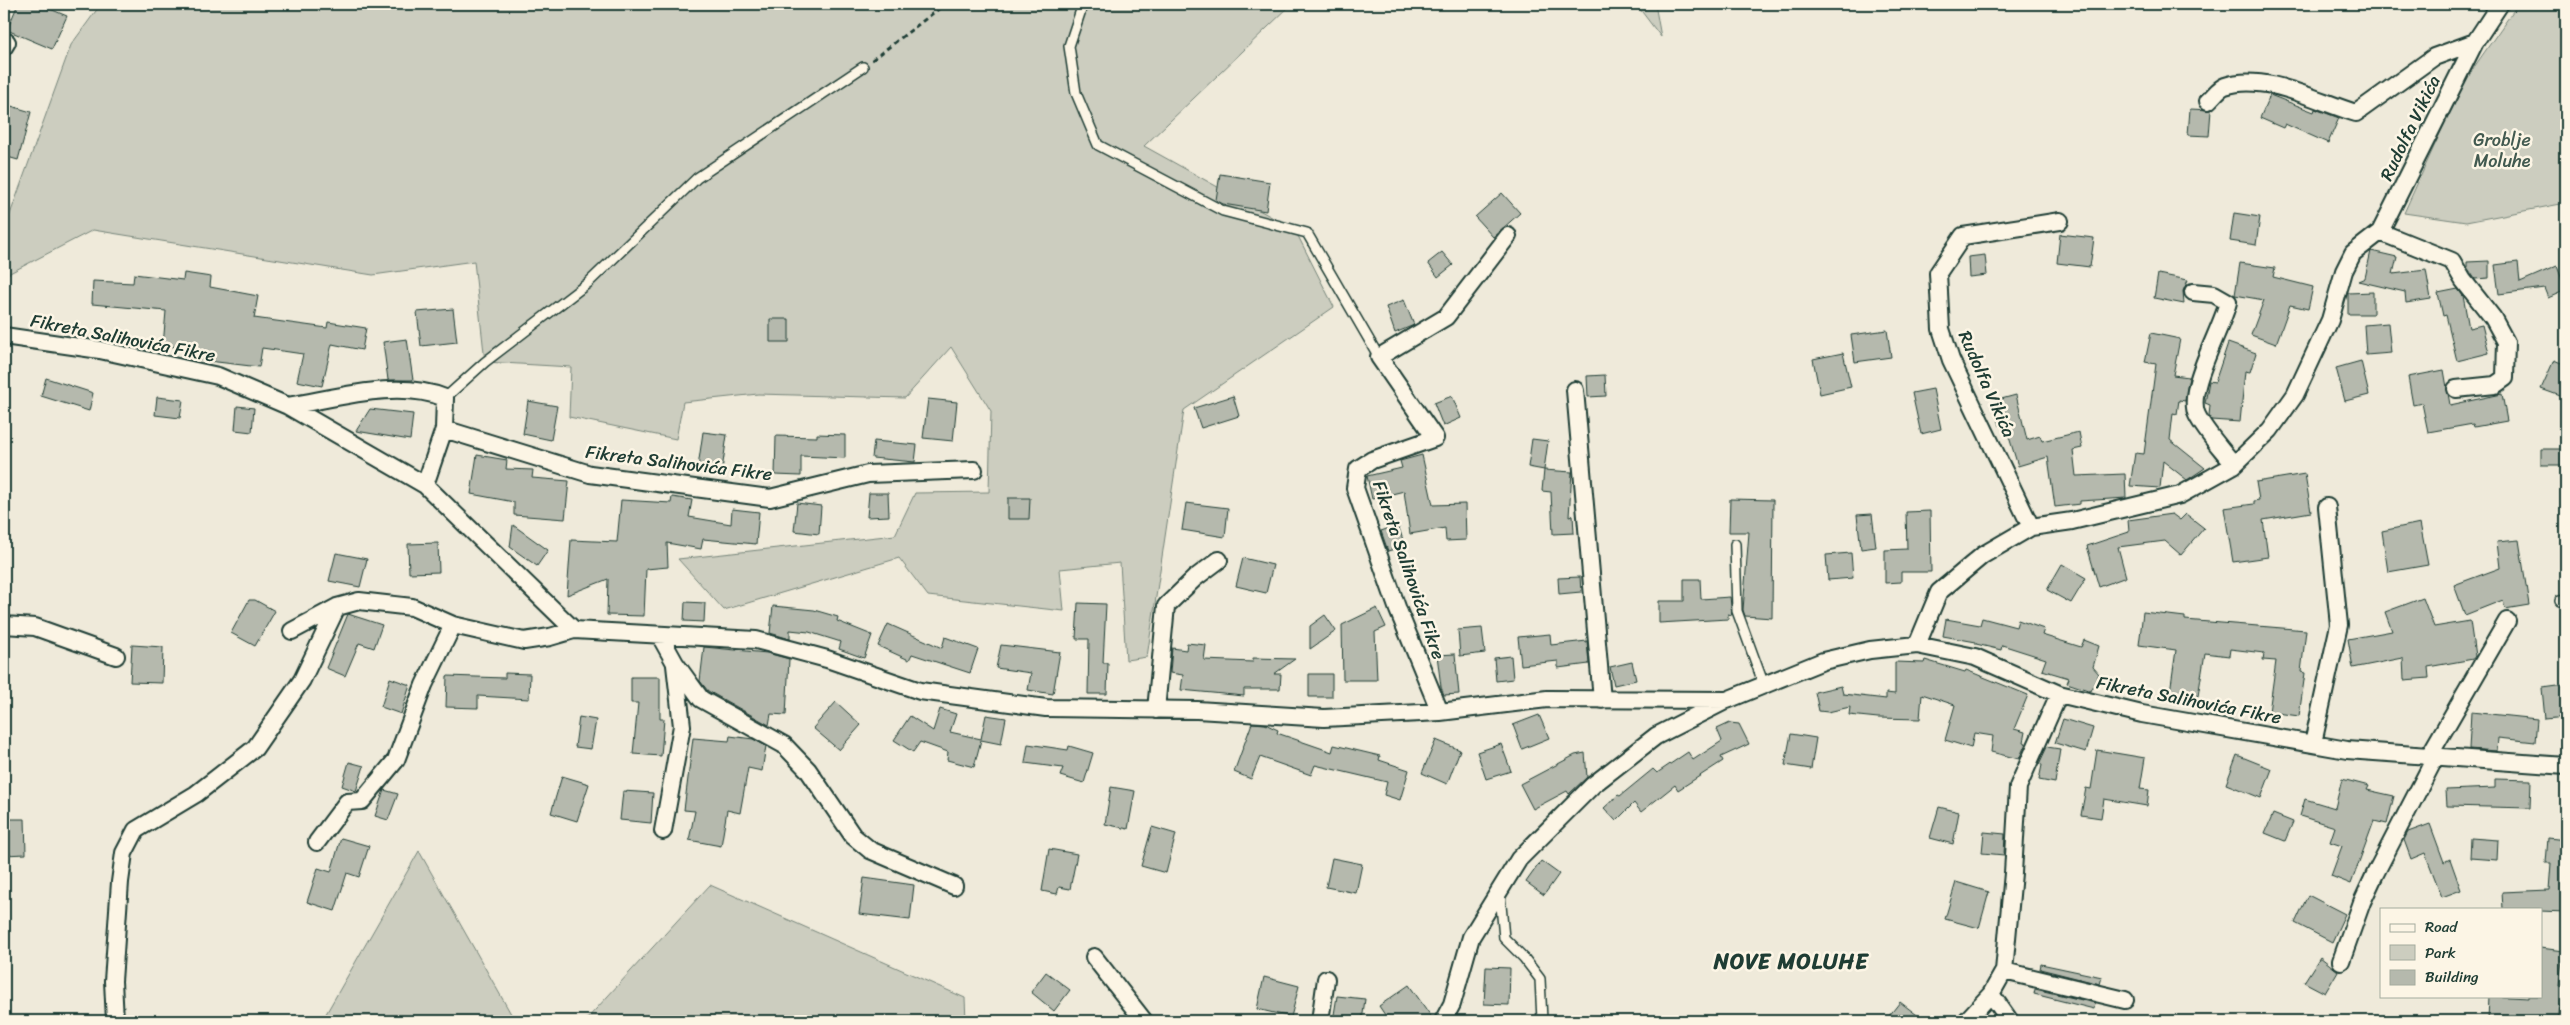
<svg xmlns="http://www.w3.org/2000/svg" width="2570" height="1025" font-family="Sriracha,sans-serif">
	<rect width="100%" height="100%" fill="#efeada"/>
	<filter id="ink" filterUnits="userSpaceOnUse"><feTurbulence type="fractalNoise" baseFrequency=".02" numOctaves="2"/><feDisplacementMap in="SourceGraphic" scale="10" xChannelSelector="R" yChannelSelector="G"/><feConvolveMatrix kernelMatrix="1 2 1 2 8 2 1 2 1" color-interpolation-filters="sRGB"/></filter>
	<g filter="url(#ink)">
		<path fill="#cccdbf" stroke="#76857a" d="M101,4H1292L1144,146L1295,230L1334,307L1184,410L1147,657L1126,660L1120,563L1060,569L1064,611L928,596L899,558L724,610L678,559L895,535L915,493L989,492L991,411L951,347L905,398L758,394L683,402L676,439L569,417L571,367L485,362L474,261L373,275L93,230L4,276V231L71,45Z
			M1636,4H1655L1661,37Z
			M2518,4H2566V203L2466,222L2404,213L2447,118L2470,73Z
			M419,851L515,1021H322L327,1012Z
			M710,885L965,998L966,1021H585Z"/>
		<path fill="#b5b9ad" stroke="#1f3d34" d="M18,4H38L67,16L52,49L7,30Z
			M2270,95L2314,112L2315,109L2339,118L2328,143L2285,124L2283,128L2260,118Z
			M8,105L31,112L18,160L4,156V118Z
			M2190,109L2211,110L2209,136L2188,135Z
			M1220,174L1270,182L1266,211L1223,204L1216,200Z
			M1502,193L1520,213L1493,237L1475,217Z
			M2234,213L2260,217L2256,245L2230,241Z
			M2060,234L2094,238L2090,267L2057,263Z
			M2371,251L2397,257L2393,274L2426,270L2431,299L2406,303L2405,292L2358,281L2365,278Z
			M1442,252L1453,265L1438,277L1428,263Z
			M1985,255L1987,275L1969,277L1968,257Z
			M2489,261V278L2475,279L2467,267V262Z
			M2518,262L2520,282L2557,266L2566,290L2548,298L2544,288L2499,294L2495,265Z
			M2240,263L2275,268L2273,277L2313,287L2308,309L2290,305L2276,344L2251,335L2264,300L2235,295Z
			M184,273L211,277L210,287L258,296L254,318L327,328L328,322L366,328L362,350L332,344L322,386L297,381L303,354L262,348L259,367L192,359L193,348L163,346L166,311L92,304L93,281L133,283L134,274L183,280Z
			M2158,274L2188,280L2183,291L2184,304L2154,298Z
			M2458,289L2463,296L2469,328L2482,325L2489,353L2457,361L2446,315L2443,316L2438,293Z
			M2373,292V314H2348V293Z
			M1404,300L1414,325L1395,333L1386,307Z
			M453,309L457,342L421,346L417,312Z
			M770,319H789V342H770Z
			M2388,323L2391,353L2366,355L2364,325Z
			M1887,330L1891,357L1855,362L1851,335Z
			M2151,333L2180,339L2173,375L2189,377L2185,401L2179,400L2177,414L2173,413L2170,440L2205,468L2187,480L2163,461L2160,488L2130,486L2135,453L2144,454L2156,364L2145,362Z
			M407,339L413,380H388L383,342Z
			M2228,343L2256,353L2250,372L2245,371L2240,422L2211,420L2209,416L2210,405L2205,403L2209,381L2215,382Z
			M1843,353L1851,387L1820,394L1813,359Z
			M2554,360L2566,365V398L2541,389Z
			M2361,361L2369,395L2345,401L2336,368Z
			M2444,370L2450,405L2502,394L2507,421L2474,427L2473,424L2428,432L2422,403L2413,405L2408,377Z
			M1605,375L1606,396L1588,397L1587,376Z
			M46,378L93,393L89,411L41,396Z
			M1933,389L1941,429L1921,434L1912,393Z
			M2016,395L2027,440L2040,436L2042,441L2079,432L2082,448L2073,450L2076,476L2125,474L2126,498L2080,501V504L2055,507L2048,457L2018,466L2005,424L2000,426L1994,401Z
			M1233,396L1239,416L1201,428L1194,408Z
			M1452,396L1461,418L1443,426L1434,403Z
			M157,397L183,400L180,418L155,415Z
			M928,399L957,402L953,441L923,438Z
			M528,401L557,406L551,440L523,434Z
			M237,406L254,408L252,432L235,430Z
			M370,409L413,414L410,440L356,431Z
			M703,432L727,435L722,470L698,467Z
			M817,434L845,435V458L801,456V476L775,475L776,436L817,437Z
			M1532,439L1548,441L1544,470L1528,467Z
			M874,441L917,445L915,462L872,458Z
			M2541,449H2566V465H2541Z
			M477,455L507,460L506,469L533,470L532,478L569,481L565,519L514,515V502L471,494Z
			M1422,455L1433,505L1465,504L1466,540L1446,541L1445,528L1410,534L1404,491L1372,499L1367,476L1402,468L1400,461Z
			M1544,470L1572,472L1569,516L1573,515L1574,533L1553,534L1551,492L1542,491Z
			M2305,474L2311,512L2263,520L2268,557L2233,562L2224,508L2254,504V501L2259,500L2256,482Z
			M869,493H888L889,516L867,517Z
			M672,497L692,500L689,517L731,524L732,509L759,512L756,544L703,539L701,549L667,543L668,567L646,569L644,616L607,615L608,579L567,595L571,540L617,542L621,500L671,503Z
			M1008,498H1030L1029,519H1008Z
			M1730,499L1773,500L1772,618L1745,616L1743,610L1749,532H1729Z
			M797,503L821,506L819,534L794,531Z
			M1186,503L1228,508L1225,537L1182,530Z
			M1930,511L1931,572H1901V582L1885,583V550L1907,549L1906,512Z
			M1872,514L1876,547L1861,549L1857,515Z
			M2172,514L2180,520L2186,514L2204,528L2181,555L2165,541L2118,547L2126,577L2099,587L2087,546L2129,532L2128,520Z
			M2420,523L2428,565L2388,572L2382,531Z
			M513,525L548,550L537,566L510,547Z
			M1398,525L1405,546L1388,551L1381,531Z
			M2519,540L2529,605L2505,609L2503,600L2465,615L2454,585L2500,568L2497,542Z
			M438,543L439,572L409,573L408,544Z
			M336,553L367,559L360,587L329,581Z
			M1851,553L1853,578L1828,580L1826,555Z
			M1243,558L1273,565L1266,593L1236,586Z
			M2062,564L2086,578L2071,603L2047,590Z
			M1580,577L1581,592L1559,594L1558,578Z
			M1684,579H1700L1701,599L1730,597L1732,615L1728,614V619L1659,623V601H1684Z
			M2423,598L2434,627L2470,621L2475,656L2473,659L2428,667L2429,678L2404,680L2403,658L2353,668L2348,639L2392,631L2385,612Z
			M249,600H255L275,611L255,646L231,633Z
			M685,602L705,603L704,622L684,621Z
			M1078,603L1106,604L1103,663H1108L1107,694H1088L1089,639H1076Z
			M773,606L814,610L838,617L837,621L872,635L864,658L839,649L841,642L809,632L790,630V639L770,633Z
			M1377,608L1386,627L1375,632L1377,680H1343L1342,625Z
			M2143,612L2185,617V620L2306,630L2301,672L2305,673L2299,716L2269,712L2276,661L2263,660L2264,653L2230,649L2229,656L2205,653L2198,696L2170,692L2176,650L2139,645Z
			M348,614L382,625L374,648L359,643L345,676L326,668Z
			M1325,615L1336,631L1310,649V626Z
			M1982,618L2016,627L2018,620L2044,629L2042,635L2081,647L2084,640L2099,646L2093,667L2099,674L2091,691L2067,683L2069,678L2042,670L2046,659L2002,645L2001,650L1976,644V642L1943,636L1946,619L1980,625Z
			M888,624L942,648L945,637L978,649L970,673L912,654L909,660L878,646Z
			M1482,628L1485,653L1460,656L1458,630Z
			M1550,634L1551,645L1587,641L1589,664L1558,668V661L1521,665L1518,637Z
			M1187,643L1206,645L1204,660L1253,662V658L1295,659L1274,674H1281L1280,689H1244V696L1181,690L1183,675L1170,673L1172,648L1186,650Z
			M132,645L163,647L162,683L130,682Z
			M1001,645L1060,652L1053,694L1028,690L1031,673L996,668Z
			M704,647L767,653L789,659L786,715L771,714L769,725L708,691L700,681Z
			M1455,654L1459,694L1444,695L1441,687L1437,655Z
			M1511,656L1513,679L1496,681L1494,658Z
			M1925,660L1965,672L1966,670L2028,695L2014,729L2025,732L2023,742L2026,743L2019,759L1991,752L1993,736L1974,733L1971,748L1945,740L1955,705L1922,694L1920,719L1878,718L1849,715L1850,707L1828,712L1819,711L1815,692L1841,686L1843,694L1886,699V693L1895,694V662L1924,663Z
			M1632,662L1636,680L1614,685L1610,667Z
			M505,673L530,674L529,699L478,696V708L446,707L447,676L505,678Z
			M1309,674H1332V697H1309Z
			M631,677H660V719H664L661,756L633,754L638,703H631Z
			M390,678L410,685L401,714L381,707Z
			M2564,685L2566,717L2545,719L2542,688Z
			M836,702L861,725L839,750L813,728Z
			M940,709L956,714L950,732L981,739L986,715L1006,718L1001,744L981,740L974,767L947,760L948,752L920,742L913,752L894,740L910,716L933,731Z
			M2471,712L2537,719L2535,742L2498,738L2497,751L2469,749Z
			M1539,715L1549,738L1522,749L1513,725Z
			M579,717L596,720L591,749L575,747Z
			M2063,719L2093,728L2086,752L2055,743Z
			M1252,723L1265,724L1278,730L1277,733L1332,752L1334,745L1380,756L1379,760L1409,770L1400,800L1384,795L1387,782L1315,765L1311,775L1260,757L1251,779L1234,772Z
			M1730,723L1739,724L1749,744L1721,757L1723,761L1678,790L1675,785L1641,812L1634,803L1616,821L1604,808L1618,795L1620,796L1653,769L1657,773L1688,752L1693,760L1722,741L1717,729Z
			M1791,734L1816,738L1811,769L1785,765Z
			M730,736L753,739L766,746L762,771L748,768L740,813L727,810L721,846L689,840L695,811L684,810L693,738L729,741Z
			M1436,740L1460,750L1447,784L1422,773Z
			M1028,744L1068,750L1069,746L1093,753L1084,783L1060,776L1063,768L1025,763Z
			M1501,744L1511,771L1486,779L1477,752Z
			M2047,747L2060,749L2055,783L2039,780L2042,765L2039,764Z
			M2097,750L2145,758L2140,789L2149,790L2147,806L2104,799L2101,818L2081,815L2086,788L2091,789Z
			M1585,753L1587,777L1569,794L1567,791L1533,809L1520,784L1575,755Z
			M2237,755L2272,769L2261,798L2226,784Z
			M349,762L364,766L356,791L342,786Z
			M562,776L589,784L577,821L551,813Z
			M2342,779L2369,786L2367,790L2394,796L2387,824L2374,821L2351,884L2331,876L2342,846L2330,842L2335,827L2300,816L2305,799L2335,808Z
			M2495,779L2531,780L2530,808L2447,806L2446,790L2495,788Z
			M1111,787L1135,791L1128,829L1105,824Z
			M384,790L398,794L388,820L375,816Z
			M623,791L653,793L651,823L620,820Z
			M1939,807L1959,812L1953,844L1930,838Z
			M2273,814L2293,822L2285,841L2265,833Z
			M4,819H25L26,854L4,855Z
			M2430,824L2444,862L2450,859L2461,890L2442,897L2425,853L2411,859L2404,840L2408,832Z
			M1152,827L1176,834L1166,873L1141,866Z
			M1984,832L2005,834L2004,855L1982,853Z
			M341,838L369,846L359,877L347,873L335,911L307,902L318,868L331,872Z
			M2471,838L2498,840L2497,860L2470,858Z
			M2548,838L2566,840V912L2541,911V909H2503L2502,892L2549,890L2551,863H2546Z
			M1049,849L1077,854L1070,889L1059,887L1057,894L1042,891Z
			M1332,858L1362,864L1356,893L1326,887Z
			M1541,861L1559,874L1544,895L1526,882Z
			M864,878L914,885L910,920L859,914Z
			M1956,882L1989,892L1979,928L1945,919Z
			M2308,895L2345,914L2332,942L2295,923Z
			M2541,948L2563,951L2559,986L2566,987V1006H2560L2558,1021H2488L2489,996L2529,998V996H2541Z
			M2320,957L2338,971L2325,993L2304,982Z
			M2041,964L2102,977L2100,984L2040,969Z
			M1486,967L1510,968L1509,1005L1484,1004Z
			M1046,972L1070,990L1054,1011L1031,992Z
			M1264,977L1299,986L1291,1017L1257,1009Z
			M1409,985L1433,1019V1021H1389L1379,1006Z
			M2035,989L2095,1003L2094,1009L2034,994Z
			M1337,996L1365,999L1362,1021H1333Z
			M1900,1002L1925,1021H1885Z"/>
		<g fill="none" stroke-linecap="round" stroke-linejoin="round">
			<defs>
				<path id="lane" d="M1083,4L1069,46L1076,93L1098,145L1223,211L1307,233L1379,357
					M445,398L485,362L588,283L697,178L863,67
					M1735,544L1737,611L1764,685
					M2560,600L2566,599
					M1500,894L1504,938L1524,958L1540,979L1542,1020"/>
				<path id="street" d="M4,47L7,42
					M2208,101C2213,97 2219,88 2225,86C2265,72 2318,102 2356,113L2434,57L2475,42
					M2380,232L2452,261L2463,280L2493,318L2506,342L2505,378L2495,385L2456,389
					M2193,292L2214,294L2228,302C2222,329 2185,390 2197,415C2206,433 2222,449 2234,465
					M4,336L100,350L218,376L288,406L425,485L574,630L756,640L827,659L920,691L1046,708L1197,710L1324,718L1440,712L1547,699L1727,700L1823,661L1870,650L1917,645L1975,657L2059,694L2142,714L2347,750L2566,766
					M1575,390L1602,700
					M288,406C338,398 397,379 445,398L444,429L425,485
					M444,429L590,474L770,498L868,474L974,470
					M2031,527L1951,360L1941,329L1938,273L1963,236L2060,221
					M4,625L35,627L116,656
					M292,631L337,607L359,601L412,607L453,625L524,641L550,637L574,630
					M660,636L675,663L701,699L784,745L808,770L853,836L870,850L954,886
					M1917,645L1939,592L1983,555L2031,527L2072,521L2180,495L2234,465L2270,430L2295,395L2330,320L2344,271L2353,253L2380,232L2475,42L2500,4
					M1156,710L1166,606L1195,578L1219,560
					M1440,712L1398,610L1355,488L1358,469L1372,460L1435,438L1379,357L1446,317L1508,236
					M2313,743L2339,625L2327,507
					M2429,756L2507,621
					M663,831L682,726L675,665
					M317,842L347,802L362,801L396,760L424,685L453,625
					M1094,957L1144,1021
					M2341,961L2362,902L2375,874L2436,756
					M2004,971L2125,1000
					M1991,994L2010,1021
					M115,1021L113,981L120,882L124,853L136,830L196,794L255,748L302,680L337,607
					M1320,1021L1326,979
					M1443,1021L1452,1004L1471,937L1519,859L1593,785L1656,736L1723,702
					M1966,1021L1991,994L2004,971L2013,873L2018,787L2059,694"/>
			</defs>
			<use href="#lane" stroke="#1f3d34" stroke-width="12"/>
			<use href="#street" stroke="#1f3d34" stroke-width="20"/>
			<path stroke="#1f3d34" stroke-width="3" stroke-dasharray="5 4" stroke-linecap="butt" d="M872,60L945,4"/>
			<use href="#lane" stroke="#fcf5e5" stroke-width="9"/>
			<use href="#street" stroke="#fcf5e5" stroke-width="16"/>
		</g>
	</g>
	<g text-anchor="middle" stroke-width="5" stroke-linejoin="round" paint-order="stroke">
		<g font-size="18" fill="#1f3d34" stroke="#fcf5e5">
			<text transform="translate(2410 128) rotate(-64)" y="6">Rudolfa Vikića</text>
			<text transform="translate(123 338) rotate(11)" y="6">Fikreta Salihovića Fikre</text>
			<text transform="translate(1987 384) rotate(66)" y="6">Rudolfa Vikića</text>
			<text transform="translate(679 463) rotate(7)" y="6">Fikreta Salihovića Fikre</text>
			<text transform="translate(1409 570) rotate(71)" y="6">Fikreta Salihovića Fikre</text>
			<text transform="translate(2189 700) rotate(11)" y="6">Fikreta Salihovića Fikre</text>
		</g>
		<g font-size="18" fill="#425a50" stroke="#fcf5e5">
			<text x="2502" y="146">Groblje<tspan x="2502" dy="21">Moluhe</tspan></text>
		</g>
		<g font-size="22" font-weight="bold" letter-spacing="1" fill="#1f3d34" stroke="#fcf5e5">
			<text x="1791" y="969">NOVE MOLUHE</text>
		</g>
	</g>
	<rect width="2570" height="1025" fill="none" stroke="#fcf5e5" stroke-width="20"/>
	<rect x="10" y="10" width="2550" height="1005" fill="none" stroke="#1f3d34" stroke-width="2" filter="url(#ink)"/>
	<rect x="2380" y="908" width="162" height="90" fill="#fcf5e5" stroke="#a4ab9e"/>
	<rect x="2390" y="924" width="25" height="8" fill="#fcf5e5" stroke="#a4ab9e"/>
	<text x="2425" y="932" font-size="15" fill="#1f3d34">Road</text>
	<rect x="2390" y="945" width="25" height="15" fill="#cccdbf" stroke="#a4ab9e"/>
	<text x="2425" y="958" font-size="15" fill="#1f3d34">Park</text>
	<rect x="2390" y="970" width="25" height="15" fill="#b5b9ad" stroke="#a4ab9e"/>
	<text x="2425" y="982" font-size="15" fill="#1f3d34">Building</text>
</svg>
